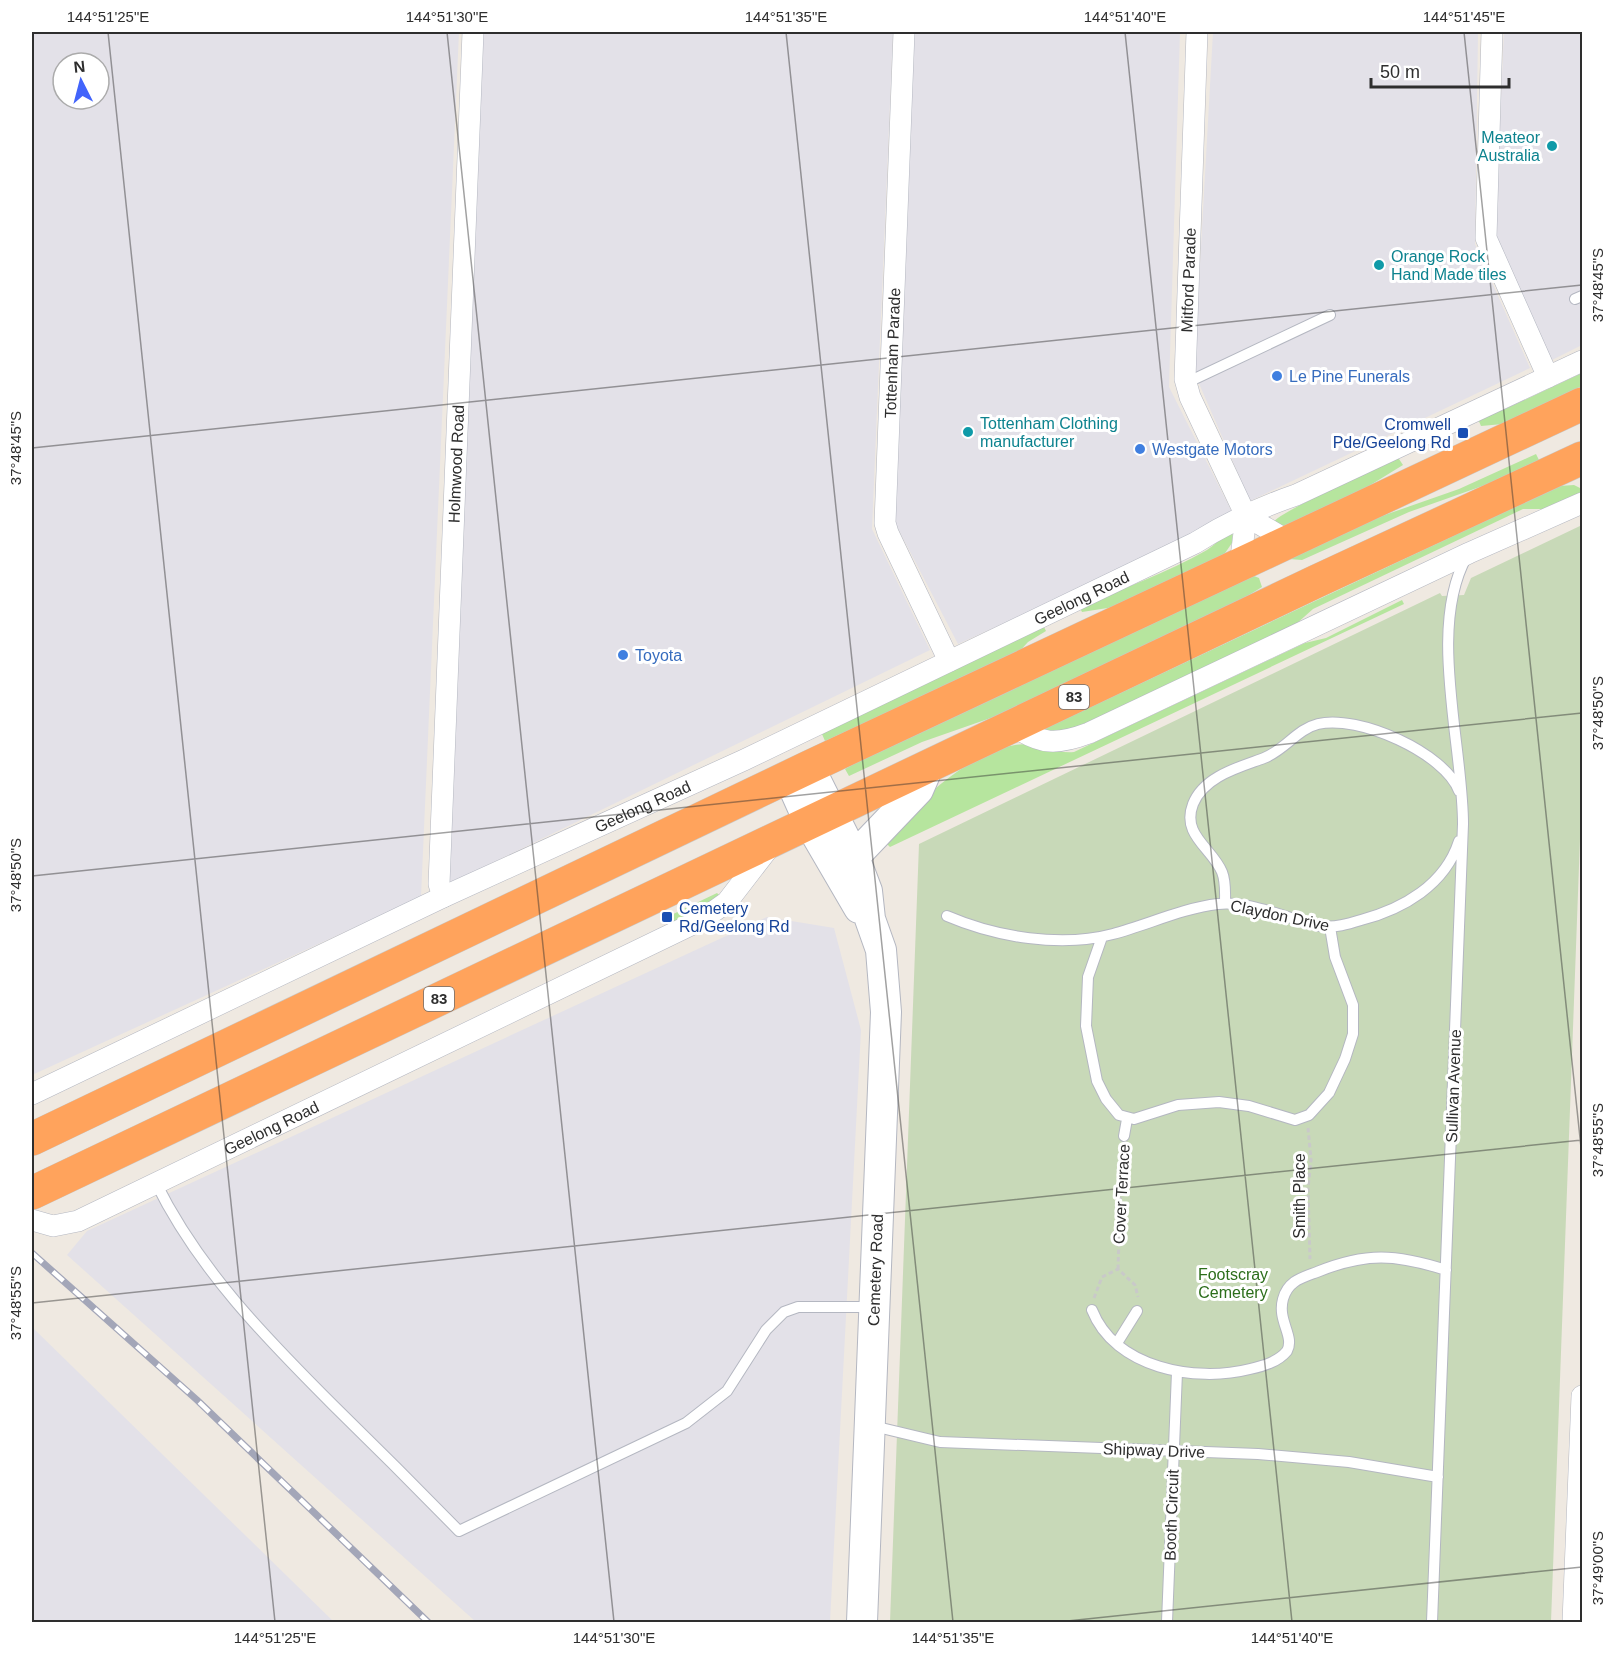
<svg xmlns="http://www.w3.org/2000/svg" width="1614" height="1654" font-family="Arial,sans-serif">
	<rect width="100%" height="100%" fill="#efe9e1"/>
	<path fill="#e3e1e8" fill-rule="evenodd" d="M32,32H459L421,897L32,1075ZM63,63H99V99H63Z
		M480,32H893L872,529L930,650L449,884Z
		M913,32H1180L1169,387L1235,518L958,644L894,521Z
		M1213,32H1478L1475,244L1530,368L1250,501L1194,372Z
		M1504,32H1582V345L1550,361L1495,234Z
		M767,917L834,928L861,1030L830,1622H476L67,1255L87,1231Z
		M32,1327L334,1622H32Z"/>
	<path fill="#b6e59e" d="M1582,373V386L1503,424L1481,426L1478,419L1503,410Z
		M1536,454L1539,460L1491,483L1409,512L1302,560L1289,559L1379,517L1459,489Z
		M1397,456L1403,465L1364,489L1282,527L1274,522C1278,512 1377,470 1397,456Z
		M1574,485L1582,489V494L1549,509H1523L1313,609L1295,625L1069,731L1044,734V729L1559,486Z
		M1233,531L1232,543L1223,556L1114,607L1082,612L1079,606C1122,589 1167,573 1207,550C1218,543 1221,535 1233,531Z
		M1254,576L1259,578L1262,587L1236,603L1005,713L922,742L849,776L845,769L854,764Z
		M1402,600L1404,604L890,847L881,838C917,805 965,754 1015,745C1035,741 1053,754 1074,752L1305,643L1326,638Z
		M1042,623L1046,631L1028,642L1018,653L825,741L822,734Z
		M717,893L721,897L670,924L667,917Z"/>
	<path fill="#c8d9b8" d="M1582,525V785L1551,1622H890L919,844L1440,593L1442,596L1464,595L1471,578Z"/>
	<g fill="none" stroke-linecap="round" stroke-linejoin="round">
		<defs>
			<path id="lane" d="M1575,299L1582,296
				M1186,383L1330,315
				M1225,903C1225,892 1226,882 1222,872C1212,848 1181,835 1193,804C1204,776 1240,767 1264,758C1285,750 1297,729 1318,724C1358,714 1445,753 1459,791
				M947,916C996,937 1061,948 1113,934C1147,925 1183,908 1218,904C1248,900 1290,920 1321,926C1335,928 1348,924 1361,920C1403,909 1445,885 1459,841
				M1102,937L1088,977L1086,1026L1097,1081L1106,1099L1119,1115L1134,1119L1178,1105L1219,1102L1249,1106L1295,1120L1309,1115L1329,1093L1345,1059L1353,1034V1005L1335,957L1330,927
				M1124,1136L1127,1119
				M156,1183C199,1270 266,1338 334,1406C376,1447 418,1489 459,1531L686,1423L727,1391L766,1330L784,1312L798,1307H872
				M1092,1310C1115,1368 1195,1383 1250,1369C1263,1366 1278,1362 1287,1351C1295,1336 1277,1321 1283,1299C1288,1281 1301,1278 1317,1272C1366,1252 1396,1254 1446,1270
				M1117,1343L1137,1311
				M873,1426L940,1442L1258,1454L1349,1462L1438,1477
				M1167,1622L1177,1372
				M1432,1622L1463,824C1463,744 1427,627 1467,556"/>
			<g id="street">
				<path d="M904,32L885,523L888,533L949,661"/>
				<path d="M1197,32L1185,379L1190,397L1246,516L1240,566"/>
				<path d="M1492,32L1486,238L1548,377"/>
				<path d="M1246,516L1290,542"/>
				<path d="M1013,726C1042,745 1057,745 1089,733L1469,553L1582,503"/>
				<path id="s1" d="M443,897L439,884L473,32"/>
				<path id="s2" d="M32,1094L443,897L744,760L1195,543C1227,523 1261,507 1296,495L1582,361"/>
				<path id="s3" d="M32,1220L53,1226L78,1221L703,919L727,902L771,845"/>
				<path d="M1573,1622L1582,1396"/>
			</g>
			<path id="secondary" d="M809,767L854,857L867,891L870,919L881,950L886,1012L862,1622
				M789,777L810,824L859,908
				M854,857L918,790L928,767"/>
			<path id="highway" d="M32,1139L809,767L1582,404
				M32,1193L1317,581L1582,458"/>
		</defs>
		<use href="#lane" stroke="#b4b7c1" stroke-width="12"/>
		<use href="#street" stroke="#b4b7c1" stroke-width="22"/>
		<use href="#secondary" stroke="#b4b7c1" stroke-width="32"/>
		<use href="#highway" stroke="#c9c9c9" stroke-width="34"/>
		<path stroke="#c9c9c9" stroke-width="3" stroke-dasharray="4.5 3" stroke-linecap="butt" d="M1308,1128L1311,1160L1308,1188L1310,1259
			M1118,1269L1121,1180L1125,1148
			M1094,1298L1102,1277L1118,1269L1135,1285L1138,1297"/>
		<use href="#lane" stroke="#fff" stroke-width="10"/>
		<use href="#street" stroke="#fff" stroke-width="21"/>
		<use href="#secondary" stroke="#fff" stroke-width="30"/>
		<use href="#highway" stroke="#ffa35c" stroke-width="33"/>
		<defs>
			<path id="rail" d="M32,1253L197,1400L428,1622"/>
		</defs>
		<use href="#rail" stroke="#a3a6b8" stroke-width="7"/>
		<use href="#rail" stroke="#fff" stroke-width="4.5" stroke-dasharray="14" stroke-linecap="butt"/>
	</g>
	<path fill="none" stroke="#2e2e2e" stroke-width="1.5" stroke-opacity="0.45" d="M108,32L275,1622M447,32L614,1622M786,32L953,1622M1125,32L1292,1622M1464,32L1582,1157M32,448L1582,285M32,876L1582,713M32,1303L1582,1140M1058,1622L1582,1567"/>
	<g fill="#0f9aa8" stroke="#fff" stroke-width="2">
		<circle cx="1552" cy="146" r="6"/>
		<circle cx="1379" cy="265" r="6"/>
		<circle cx="968" cy="432" r="6"/>
	</g>
	<g fill="#3f7fe0" stroke="#fff" stroke-width="2">
		<circle cx="1277" cy="376" r="6"/>
		<circle cx="1140" cy="449" r="6"/>
		<circle cx="623" cy="655" r="6"/>
	</g>
	<g fill="#1a4fb4" stroke="#fff" stroke-width="2">
		<rect x="1457" y="427" width="12" height="12" rx="3"/>
		<rect x="661" y="911" width="12" height="12" rx="3"/>
	</g>
	<g text-anchor="middle" stroke-width="6" stroke-linejoin="round" paint-order="stroke">
		<g fill="#fff" stroke="#6d6d6d" stroke-width="1.5">
			<rect x="1059" y="685" width="30" height="24" rx="4.5"/>
			<rect x="424" y="987" width="30" height="24" rx="4.5"/>
		</g>
		<g font-size="15" font-weight="bold" fill="#2e2e2e">
			<text x="1074" y="702">83</text>
			<text x="439" y="1004">83</text>
		</g>
		<g font-size="16" fill="#0d838f" stroke="#fff" text-anchor="start">
			<text x="1540" y="143" text-anchor="end">Meateor<tspan x="1540" dy="18">Australia</tspan></text>
			<text x="1391" y="262">Orange Rock<tspan x="1391" dy="18">Hand Made tiles</tspan></text>
			<text x="980" y="429">Tottenham Clothing<tspan x="980" dy="18">manufacturer</tspan></text>
		</g>
		<g font-size="16" fill="#2e2e2e" stroke="#fff">
			<text transform="translate(1188 280) rotate(-88)" y="6">Mitford Parade</text>
			<text transform="translate(892 353) rotate(-88)" y="6">Tottenham Parade</text>
			<text dy="6" stroke="none"><textPath href="#s1" startOffset="434">Holmwood Road</textPath></text>
			<text dy="6" stroke="none"><textPath href="#s2" startOffset="1161">Geelong Road</textPath></text>
			<text dy="6" stroke="none"><textPath href="#s2" startOffset="675">Geelong Road</textPath></text>
			<text transform="translate(1280 915) rotate(12)" y="6">Claydon Drive</text>
			<text transform="translate(1453 1086) rotate(-88)" y="6">Sullivan Avenue</text>
			<text dy="6" stroke="none"><textPath href="#s3" startOffset="262">Geelong Road</textPath></text>
			<text transform="translate(1121 1194) rotate(-87)" y="6">Cover Terrace</text>
			<text transform="translate(1299 1196) rotate(-90)" y="6">Smith Place</text>
			<text transform="translate(875 1270) rotate(-88)" y="6">Cemetery Road</text>
			<text transform="translate(1154 1450) rotate(2)" y="6">Shipway Drive</text>
			<text transform="translate(1171 1515) rotate(-88)" y="6">Booth Circuit</text>
		</g>
		<g font-size="16" fill="#366cbe" stroke="#fff" text-anchor="start">
			<text x="1289" y="382">Le Pine Funerals</text>
			<text x="1152" y="455">Westgate Motors</text>
			<text x="635" y="661">Toyota</text>
		</g>
		<g font-size="16" fill="#164399" stroke="#fff" text-anchor="end">
			<text x="1451" y="430">Cromwell<tspan x="1451" dy="18">Pde/Geelong Rd</tspan></text>
			<text x="679" y="914" text-anchor="start">Cemetery<tspan x="679" dy="18">Rd/Geelong Rd</tspan></text>
		</g>
		<g font-size="16" fill="#2c6e1b" stroke="#fff">
			<text x="1233" y="1280">Footscray<tspan x="1233" dy="18">Cemetery</tspan></text>
		</g>
	</g>
	<rect width="1614" height="1654" fill="none" stroke="#ffffff" stroke-width="66"/>
	<g transform="translate(81 81) rotate(354)"><circle r="28" fill="#ffffff" stroke="#ababab" stroke-width="1.5"/>
	<path d="M0-4.5L10 22L0 15L-10 22Z" fill="#4264fb"/>
	<text y="-9" font-size="16" font-weight="bold" text-anchor="middle" fill="#2e2e2e">N</text>
	</g>
	<path d="M1371 78v9h138v-9" fill="none" stroke="#2e2e2e" stroke-width="3"/>
	<text x="1380" y="78" font-size="18" fill="#2e2e2e" stroke="#ffffff" stroke-width="4.5" paint-order="stroke">50 m</text>
	<rect x="33" y="33" width="1548" height="1588" fill="none" stroke="#2e2e2e" stroke-width="2"/>
	<g font-size="15" text-anchor="middle" fill="#2e2e2e">
		<text x="108" y="22">144°51'25"E</text>
		<text x="447" y="22">144°51'30"E</text>
		<text x="786" y="22">144°51'35"E</text>
		<text x="1125" y="22">144°51'40"E</text>
		<text x="1464" y="22">144°51'45"E</text>
		<text transform="translate(1598 285) rotate(-90)" y="5">37°48'45"S</text>
		<text transform="translate(16 448) rotate(-90)" y="5">37°48'45"S</text>
		<text transform="translate(1598 713) rotate(-90)" y="5">37°48'50"S</text>
		<text transform="translate(16 875) rotate(-90)" y="5">37°48'50"S</text>
		<text transform="translate(1598 1140) rotate(-90)" y="5">37°48'55"S</text>
		<text transform="translate(16 1303) rotate(-90)" y="5">37°48'55"S</text>
		<text transform="translate(1598 1568) rotate(-90)" y="5">37°49'00"S</text>
		<text x="275" y="1643">144°51'25"E</text>
		<text x="614" y="1643">144°51'30"E</text>
		<text x="953" y="1643">144°51'35"E</text>
		<text x="1292" y="1643">144°51'40"E</text>
	</g>
</svg>
